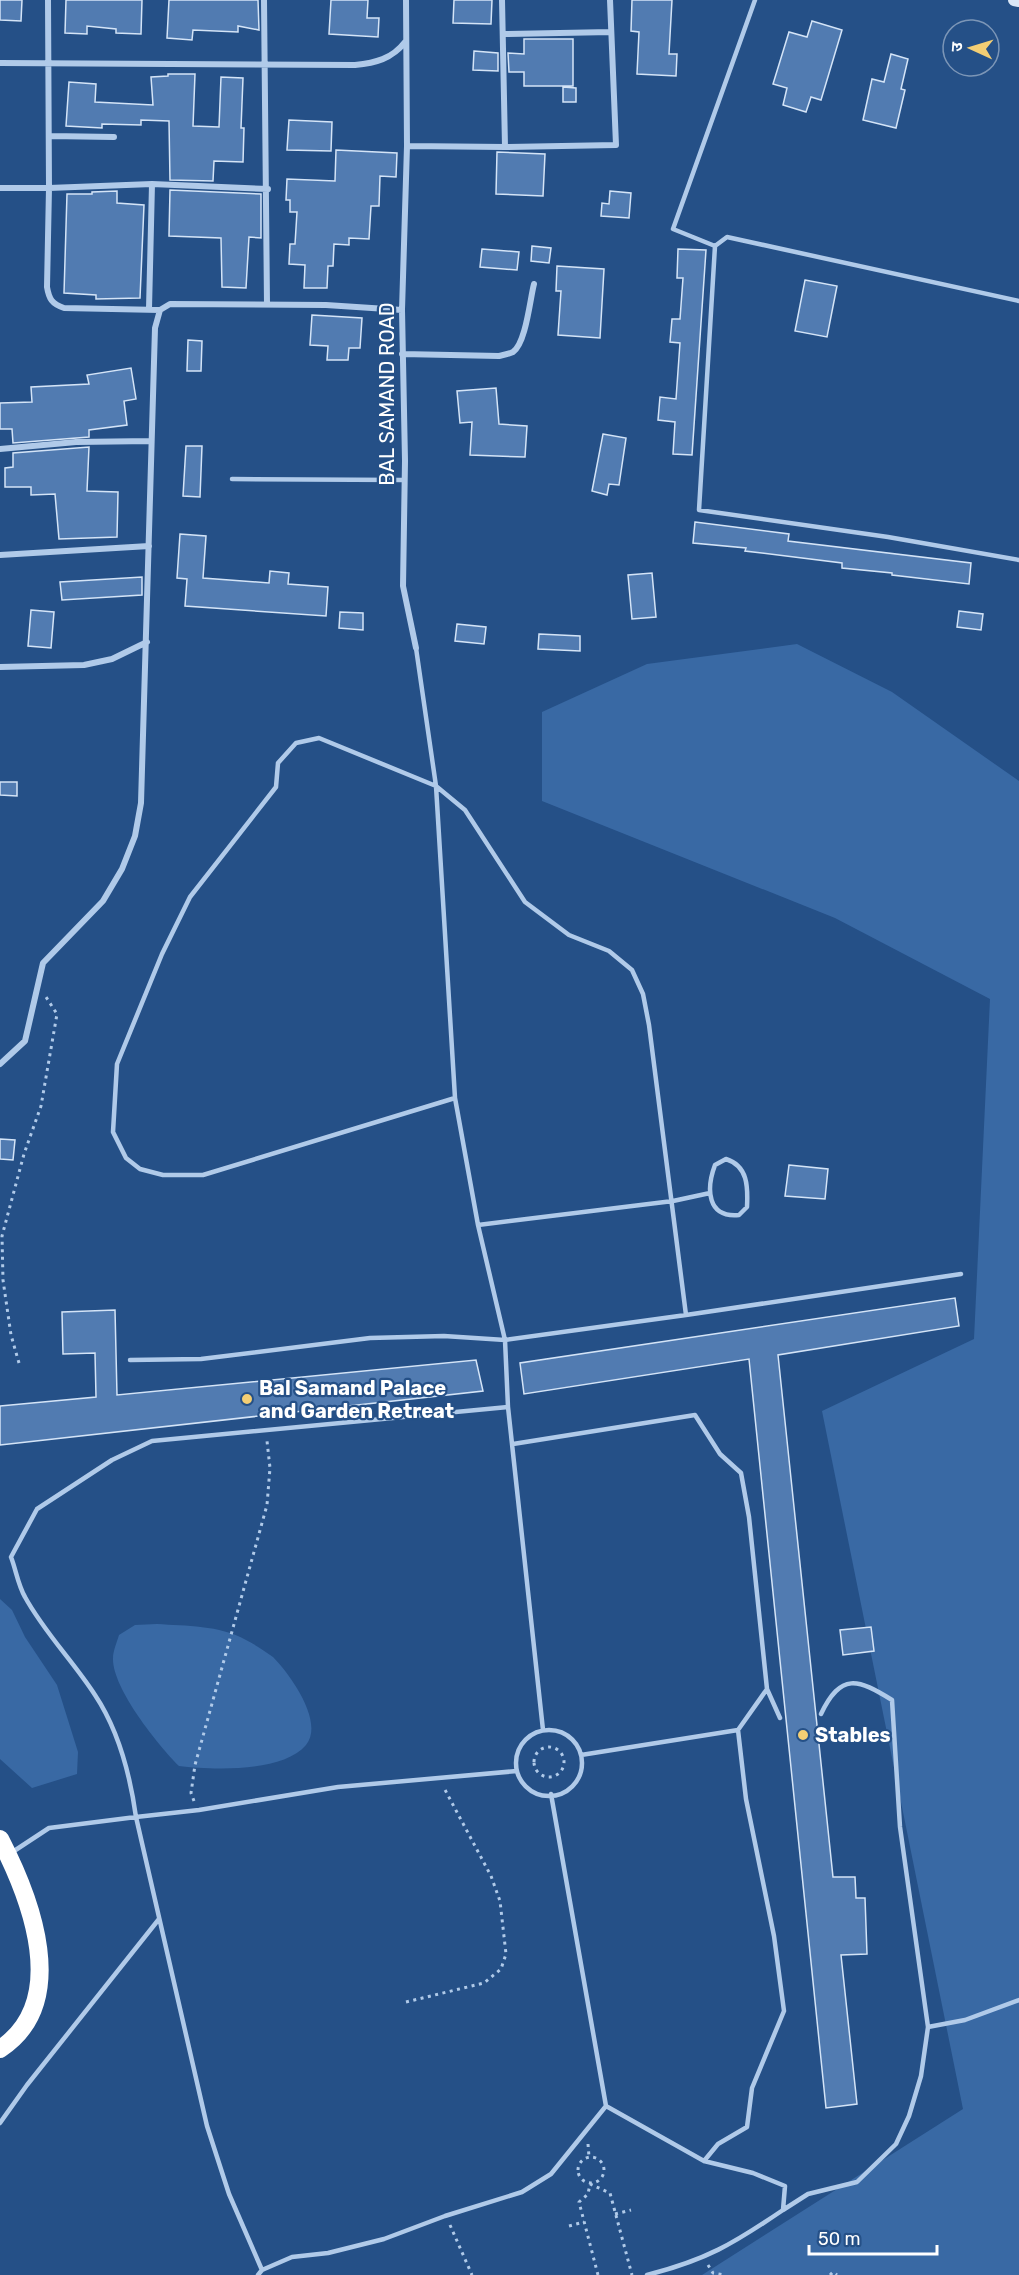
<svg xmlns="http://www.w3.org/2000/svg" width="1019" height="2275" font-family="Rubik,'Noto Sans Devanagari',sans-serif">
	<rect width="100%" height="100%" fill="#255087"/>
	<path fill="#3969a4" d="M797,644L892,692L1019,781V2275H702L963,2109L822,1411L974,1339L990,999L835,918L542,801V712L647,664Z
		M0,1599L12,1610L25,1637L57,1685L78,1752L77,1774L32,1788L0,1759Z
		M157,1624C186,1626 219,1625 246,1640C254,1644 265,1651 273,1657C289,1673 325,1722 306,1745C282,1773 212,1770 179,1766C158,1745 112,1688 113,1658C113,1651 117,1642 119,1635L135,1625Z"/>
	<path fill="#517bb1" stroke="#d4e4f7" stroke-width="1.5" d="M0,0H22L21,21L0,20Z
		M66,0H142L141,34L116,33V29L87,26V34L65,33Z
		M169,0H258L259,30L238,26V32L193,30L192,40L167,38Z
		M331,0H368L367,18H379L378,37L329,34Z
		M454,0H492L491,24L453,23Z
		M632,0H672L669,54H677L676,76L637,74L639,32L631,31Z
		M812,21L842,30L821,100L811,97L806,112L783,105L787,88L773,84L789,32L807,37Z
		M524,39H573V86H524V72H509L508,53L524,54Z
		M474,51L498,53V71L473,70Z
		M891,54L908,59L901,89L905,90L896,128L863,120L872,79L884,82Z
		M168,74H195L193,126L219,127L221,77L243,78L241,128H244L243,162L214,161L213,181L170,180L169,121L141,120V125L102,124V128L66,126L69,82L96,84L95,102L153,105L151,77L168,76Z
		M563,87L576,88V102H563Z
		M289,120L332,122L331,151L287,150Z
		M336,150L397,153L396,177L380,176L379,206H371L369,239L349,238V245L334,244L333,266H328L327,288H304L305,265L289,264L290,244H295L297,212H290V200H286L287,179L335,181Z
		M497,152L545,154L543,196L496,194Z
		M170,190L261,194V238L249,237L246,288L222,287L221,238L169,236Z
		M117,191V203L144,205L140,298L96,299V295L64,293L67,194H92V192Z
		M610,191L631,193L629,218L601,216L602,203L609,204Z
		M532,246L551,248L549,263L531,261Z
		M482,249L519,252L517,270L480,267Z
		M678,249L706,250L692,455L673,454L675,422L658,420L660,397L676,399L680,343L670,342L672,319H680L683,278H677Z
		M557,266L604,269L600,338L558,335L561,291H556Z
		M805,280L837,286L827,337L795,331Z
		M312,315L362,318L360,348H349L348,360H327L328,346L310,345Z
		M188,340L202,341L201,371H187Z
		M131,368L136,399L124,401L127,425L89,430V437L13,443L12,429H0V403L32,402L31,387L89,384L87,375Z
		M496,388L499,424L527,426L525,457L470,455L472,422L460,423L457,391Z
		M603,434L626,438L619,485L609,484L607,495L592,491Z
		M186,446H202L200,497L183,496Z
		M89,447L87,491L118,492L117,537L59,539L55,494L31,495V487H5V468L13,467V453Z
		M695,522L789,534L788,541L971,563L969,584L892,575V573L842,568V563L745,551L746,548L693,543Z
		M180,534L206,536L203,578L269,583L270,571L289,573L288,584L328,587L326,616L185,606L187,579L177,578Z
		M652,573L656,617L632,619L628,575Z
		M142,577V595L62,600L60,582Z
		M31,610L54,612L51,648L28,646Z
		M959,611L983,614L981,630L957,627Z
		M340,612L363,613V630L339,628Z
		M457,624L486,627L484,644L455,641Z
		M539,634L580,636V651L538,649Z
		M0,782H17V796L0,795Z
		M0,1139L15,1140L13,1160L0,1159Z
		M789,1165L828,1169L825,1199L785,1196Z
		M955,1298L959,1326L778,1355L833,1877H855L856,1898H865L867,1954L841,1955L857,2104L826,2108L749,1359L524,1394L520,1363Z
		M115,1310L117,1395L476,1360L483,1391L0,1445V1406L96,1397L95,1353L63,1354L62,1312Z
		M871,1627L874,1651L843,1655L840,1630Z"/>
	<g fill="none" stroke-linecap="round" stroke-linejoin="round">
		<path stroke="#b0cae9" stroke-width="3" stroke-dasharray="3 4.5" stroke-linecap="butt" d="M19,1363L11,1335L3,1280L2,1236L24,1154L41,1106L57,1014L46,997
			M534 1762a15 15 0 1 1 30 0a15 15 0 1 1-30 0Z
			M194,1801L191,1793L195,1765L267,1505L270,1468L267,1441
			M406,2002L484,1983L501,1969L506,1954L500,1901L491,1876L443,1786
			M588,2144L589,2157
			M578 2170a13 13 0 1 1 26 0a13 13 0 1 1-26 0Z
			M615,2214L631,2210
			M450,2225L472,2275
			M569,2226L584,2222
			M708,2265L713,2273L724,2275
			M598,2275L579,2202L588,2194L590,2184L610,2193L632,2275
			M830,2275L833,2272L837,2275"/>
		<path stroke="#b0cae9" stroke-width="4.5" d="M755,0L673,229L715,246L699,510L888,537L1019,560
			M715,246L727,237L1019,301
			M232,479L404,480
			M416,648L436,786L455,1098L478,1225L505,1340L508,1407L543,1730
			M726,1159C748,1166 748,1187 747,1207L739,1215C707,1218 706,1189 715,1165Z
			M478,1225L673,1201L710,1193
			M686,1315L961,1274
			M130,1360L201,1359L370,1338L444,1336L505,1340L686,1315L649,1025L643,994L632,970L609,951L569,935L525,902L465,810L436,786L319,738L296,743L278,763L276,787L190,897L162,954L117,1064L113,1132L126,1158L140,1169L163,1175H203L455,1098
			M513,1444L695,1415L720,1454L741,1473L749,1517L767,1689L738,1730L746,1799L774,1936L784,2011L752,2088L747,2127L718,2144L704,2161
			M767,1689L780,1718
			M821,1714C841,1672 858,1679 892,1700L900,1827L928,2027L965,2020L1019,2000
			M516 1763a33 33 0 1 1 66 0a33 33 0 1 1-66 0Z
			M581,1755L738,1730
			M551,1794L606,2106
			M11,1853L49,1828L136,1817C130,1774 119,1731 95,1695C73,1661 44,1632 25,1597C18,1585 16,1570 11,1557L37,1509L112,1460L152,1441L508,1407
			M0,2123L27,2085L159,1919
			M783,2210L808,2194L857,2182L896,2144L909,2116L921,2076L928,2027
			M262,2270L292,2257L328,2253L384,2239L445,2216L522,2192L551,2174L606,2106L704,2161L753,2173L785,2186L783,2210C733,2244 706,2260 647,2275
			M258,2275L262,2270L229,2194L207,2126L136,1817L199,1810L338,1787L517,1771"/>
		<path stroke="#b0cae9" stroke-width="6" d="M48,0L49,188L152,184L268,189
			M264,0L267,304
			M406,0L407,146L402,310L405,461L403,586L416,648
			M505,34L611,32
			M0,63L355,65C375,63 392,59 405,42
			M50,136L114,137
			M407,146L505,147L502,0
			M505,147L616,145L610,0
			M0,188H49L47,287C49,299 52,304 64,308L160,310
			M149,309L152,184
			M402,354L499,356C503,355 509,354 513,352C526,343 530,299 534,284
			M0,449L76,442L151,441
			M0,555L149,546
			M0,667L84,665L112,659L147,642
			M0,1064L25,1041L43,963L103,901L122,869L135,836L141,803L155,328L160,310L170,304L326,305L402,310"/>
		<path stroke="#dae7f7" stroke-width="12" d="M1014,0L1019,1"/>
		<path stroke="#fff" stroke-width="18" d="M0,1839C31,1899 71,2002 0,2049"/>
	</g>
	<g fill="#f3ce74" stroke="#255087" stroke-width="2">
		<circle cx="247" cy="1399" r="6"/>
		<circle cx="803" cy="1735" r="6"/>
	</g>
	<g text-anchor="middle" stroke-width="4.5" stroke-linejoin="round" paint-order="stroke">
		<g font-size="20" fill="#fff" stroke="#255087">
			<text transform="translate(387 394) rotate(-90)" y="7">BAL SAMAND ROAD</text>
		</g>
		<g font-size="20" font-weight="bold" fill="#fff" stroke="#255087" text-anchor="start">
			<text x="259" y="1395">Bal Samand Palace<tspan x="259" dy="23">and Garden Retreat</tspan></text>
			<text x="815" y="1742">Stables</text>
		</g>
	</g>
	<g transform="translate(971 48) rotate(274)"><circle r="28" fill="#255087" stroke="#7c96b7" stroke-width="1.5"/>
	<path d="M0-4.5L10 22L0 15L-10 22Z" fill="#f3ce74"/>
	<text y="-9" font-size="16" font-weight="bold" text-anchor="middle" fill="#ffffff">उ</text>
	</g>
	<path d="M809 2245v9h128v-9" fill="none" stroke="#ffffff" stroke-width="3"/>
	<text x="818" y="2245" font-size="18" fill="#ffffff" stroke="#255087" stroke-width="4.5" paint-order="stroke">50 m</text>
</svg>
